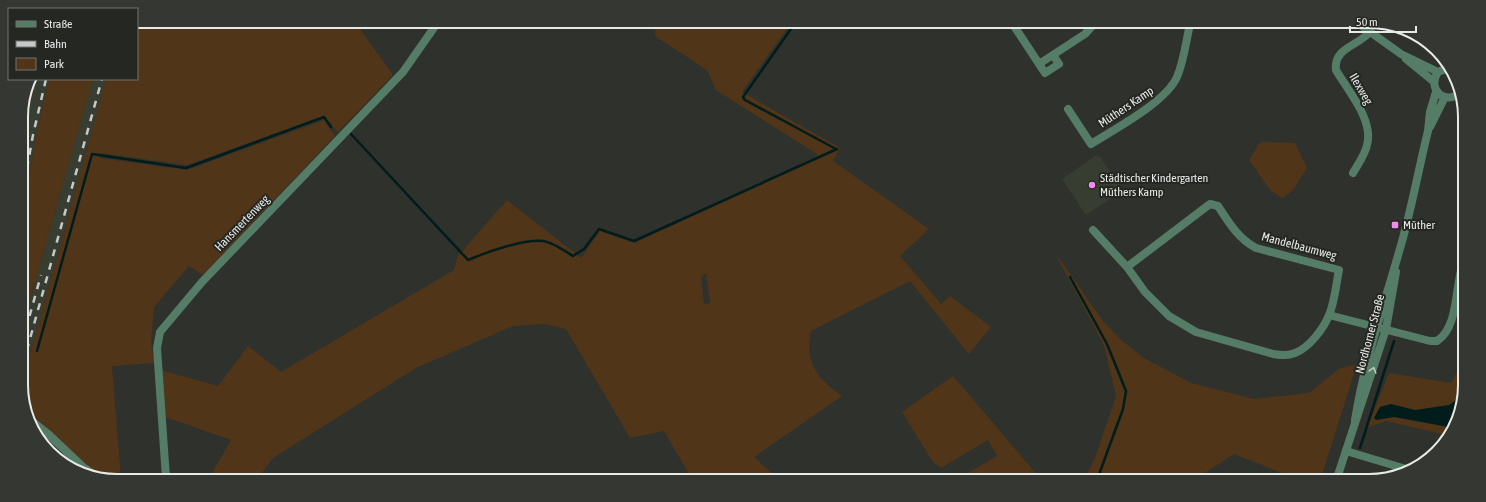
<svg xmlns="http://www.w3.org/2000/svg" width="1486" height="502" font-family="'Asap Condensed',sans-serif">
	<rect width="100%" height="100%" fill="#2f312d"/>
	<path fill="#383d32" d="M36,79H49L36,136L22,221L21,145Z
		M93,79H106L23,380L22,328Z
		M1095,156L1100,157L1123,190L1086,215L1062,179Z"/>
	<path fill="#503519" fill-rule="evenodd" d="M137,21L355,22L393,75L338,132L324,116L187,165L100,153V158L187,170L324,120L335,136L203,275L189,266L154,307L151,342L154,363L112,366L121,478H104L86,465L38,420L29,415L23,403V380L106,79H137Z
		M656,22L791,23L742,92L840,148L833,161L929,229L900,256L941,304L950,296L991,327L969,354L910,281L811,331C804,362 818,379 842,396L754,457L778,479H692L664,431L630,438L566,329L544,324L513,326L416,368L273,458L258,478H209L231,440L165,417L161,370L218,386L248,346L281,372L454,270L458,256L507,200L581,258L600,231L634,243L817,159V154L716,90L707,70L655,36ZM706,273L710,303L704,304L701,277Z
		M29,79H36L21,145V111Z
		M49,79H93L22,328V221L36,136Z
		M1260,142L1295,143L1307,168L1293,190L1283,198L1271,191L1249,160Z
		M1059,258L1103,321L1121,340L1144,358L1191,383L1254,399L1309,393L1339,369L1357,364L1320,481H1302L1234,454L1200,476L1199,480H1084L1095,458L1116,396L1104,345L1058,259Z
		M1462,362V410L1450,436L1386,421L1367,428L1389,373L1451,383Z
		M953,376L1039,477L1045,480H956L997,456L988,440L941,468L933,462L902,412Z"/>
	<path fill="#001c1b" d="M1462,384V410L1454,428L1394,417L1376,420L1374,418L1380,407L1391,404L1415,410L1449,405L1461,397Z"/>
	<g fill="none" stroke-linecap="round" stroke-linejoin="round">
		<path stroke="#001c1b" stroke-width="2.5" d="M795,23L743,97L745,100L836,149
			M351,134L468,260C487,252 523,239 543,241C552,242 565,251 573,256L584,249L599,229L634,241L837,149
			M1070,277L1107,344L1126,391L1123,409L1097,480
			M37,351L92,154L186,168L324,117L331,127
			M1360,448L1394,341"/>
		<path stroke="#557c67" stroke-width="8" d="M1249,24L1258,25L1268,24
			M1014,26L1045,73L1059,64L1053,55
			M1039,64L1085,34L1094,24
			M1068,109L1091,144C1115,129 1166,102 1177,77C1184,61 1186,41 1190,24
			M1353,173C1358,164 1365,155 1367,145C1374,120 1348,91 1336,70C1333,48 1358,46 1370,32
			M1093,230L1127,267L1145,292L1169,316L1196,332L1273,354C1281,355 1287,356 1295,353C1309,348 1324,328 1329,315C1335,301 1336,284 1339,270L1256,248C1238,238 1229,223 1218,206L1210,204L1127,267
			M1329,315L1430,341H1437C1458,328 1455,289 1462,267
			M32,421L47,433L83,467L99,478
			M1346,451L1406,469
			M166,478L157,348L160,332L202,282L403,72L438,22"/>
		<path stroke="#557c67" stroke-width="8" d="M1359,24L1401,54L1438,72
			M1406,59L1433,81
			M1448,68L1438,72C1426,89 1446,107 1460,92
			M1430,127L1445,97
			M1355,420C1364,363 1383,308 1399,252C1411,213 1418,171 1428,131L1430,112L1436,92
			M1336,481L1386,329L1396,272"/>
		<path stroke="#c7c9c6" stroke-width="2.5" stroke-dasharray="7 7" stroke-linecap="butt" d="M22,196L33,135L46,79
			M22,343L41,275
			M23,364L102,79"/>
	</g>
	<defs><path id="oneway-chevron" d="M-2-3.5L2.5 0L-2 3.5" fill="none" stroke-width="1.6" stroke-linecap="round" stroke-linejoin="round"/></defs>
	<use stroke="#bcc9c1" href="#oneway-chevron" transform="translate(1373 370) rotate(-73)"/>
	<g fill="#f589ee" stroke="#252723" stroke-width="1.5">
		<circle cx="1092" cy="185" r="4"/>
		<rect x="1391" y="221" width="8" height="8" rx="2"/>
	</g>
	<g text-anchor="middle" stroke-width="4" stroke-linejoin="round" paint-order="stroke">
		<g font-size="12" fill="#e8eae7" stroke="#252723">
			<text transform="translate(1361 89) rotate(60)" y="4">Ilexweg</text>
			<text transform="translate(1126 107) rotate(-34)" y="4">Müthers Kamp</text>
			<text transform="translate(242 223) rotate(-46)" y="4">Hansmertenweg</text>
			<text transform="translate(1299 246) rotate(15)" y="4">Mandelbaumweg</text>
			<text transform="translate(1370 334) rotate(-75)" y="4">Nordhorner Straße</text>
		</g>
		<g font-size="12" fill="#e8eae7" stroke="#252723" text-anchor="start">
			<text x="1100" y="182">Städtischer Kindergarten<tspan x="1100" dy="14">Müthers Kamp</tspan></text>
			<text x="1403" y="229">Müther</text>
		</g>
	</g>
	<path d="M0 0H1486V502H0ZM117 28H1369A89 89 0 0 1 1458 117V385A89 89 0 0 1 1369 474H117A89 89 0 0 1 28 385V117A89 89 0 0 1 117 28Z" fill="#353733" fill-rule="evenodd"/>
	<path fill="none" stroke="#e8eae7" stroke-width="2" d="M117 28H1369A89 89 0 0 1 1458 117V385A89 89 0 0 1 1369 474H117A89 89 0 0 1 28 385V117A89 89 0 0 1 117 28Z"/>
	<rect x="8" y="8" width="130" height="72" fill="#252723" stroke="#737571"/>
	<rect x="16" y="21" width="20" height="6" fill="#557c67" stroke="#737571"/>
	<text x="44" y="28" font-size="12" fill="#e8eae7">Straße</text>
	<rect x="16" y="41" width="20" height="6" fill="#c7c9c6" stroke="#737571"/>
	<text x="44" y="48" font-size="12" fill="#e8eae7">Bahn</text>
	<rect x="16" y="58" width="20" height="12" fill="#503519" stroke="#737571"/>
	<text x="44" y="68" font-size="12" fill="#e8eae7">Park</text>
	<path d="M1350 26v6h66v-6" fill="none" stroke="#e8eae7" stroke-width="2"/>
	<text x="1356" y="26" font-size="12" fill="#e8eae7" stroke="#252723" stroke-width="3" paint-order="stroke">50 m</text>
</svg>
